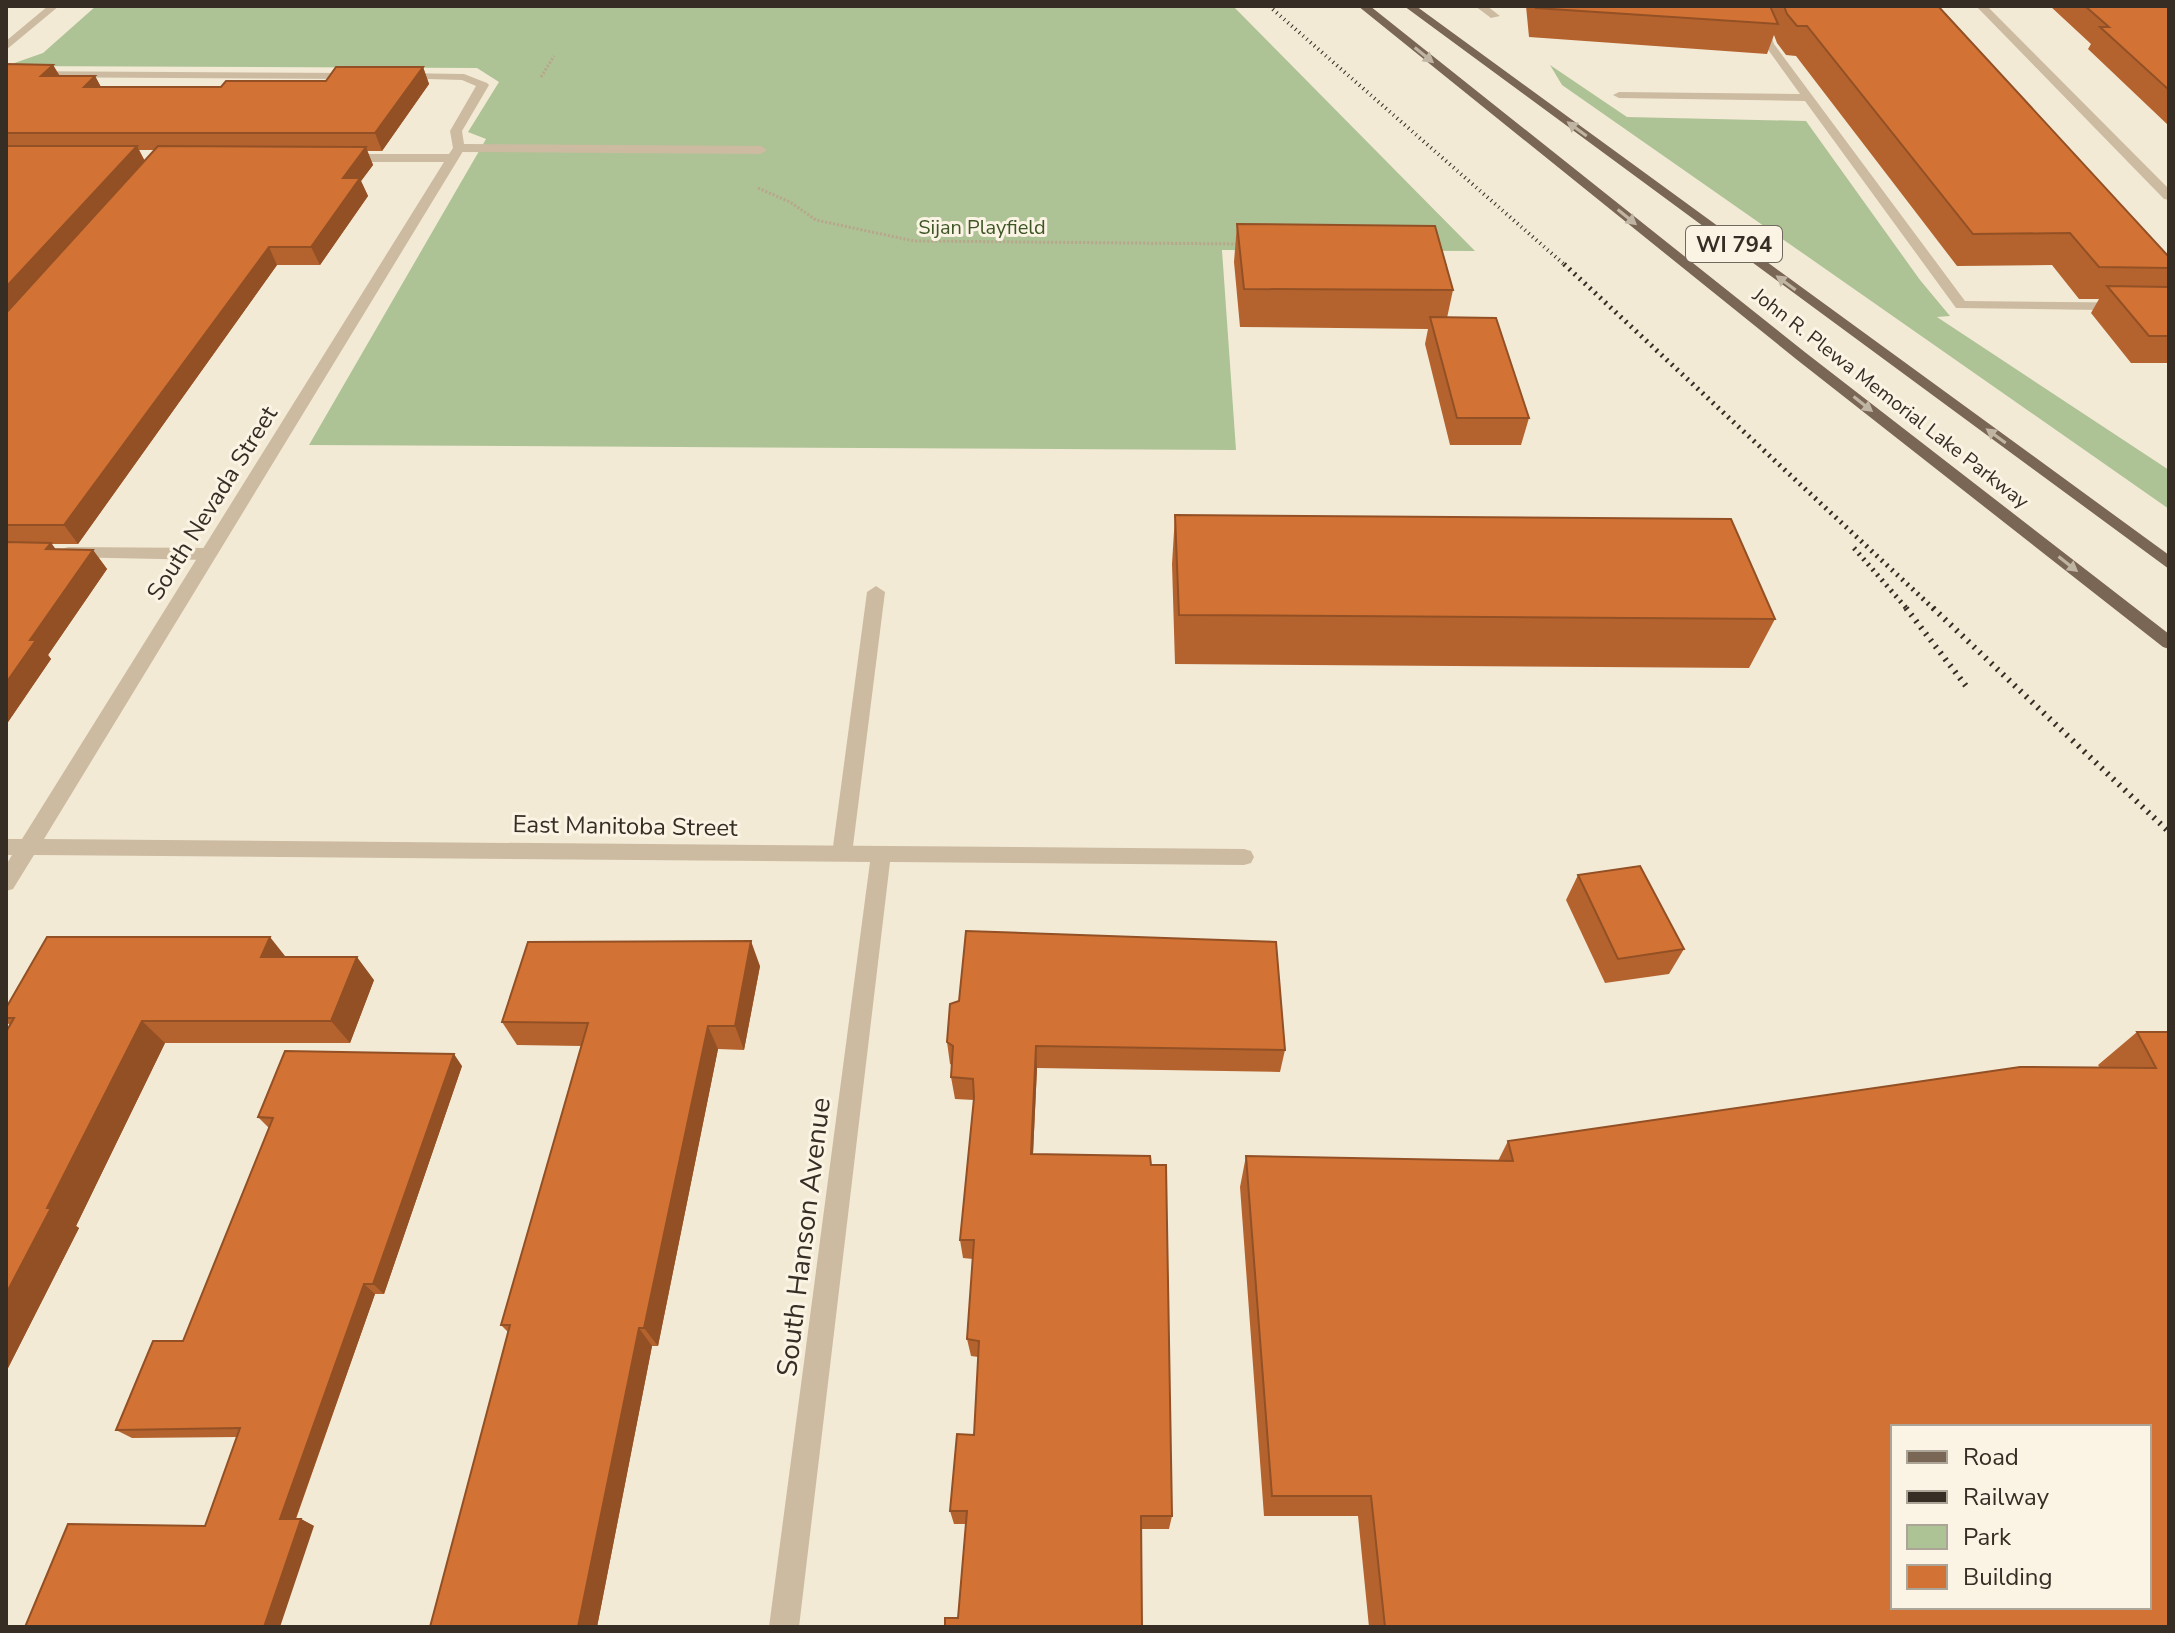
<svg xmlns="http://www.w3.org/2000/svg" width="2175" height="1633" font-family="'Nunito Sans',sans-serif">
	<rect width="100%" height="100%" fill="#f3ead6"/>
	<path fill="#adc395" d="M96,6H1233L1475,251L1222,250L1236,450L309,445L486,139L468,132L499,82L477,68L6,66L43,53Z
		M1550,65L1627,117L1806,121L1920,280L1950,316L1937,317L2169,470V509L1562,85Z"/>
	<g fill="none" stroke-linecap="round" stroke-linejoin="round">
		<path stroke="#b8a58b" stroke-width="3" stroke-dasharray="2 2" stroke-linecap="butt" d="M541,77L554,56
			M758,188L790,202L816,220L914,241L1241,244"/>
		<path fill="#ccbba1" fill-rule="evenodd" d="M1475,6H1487L1500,16L1491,18Z
			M1751,6H1761L1774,44L1965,301L2169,303V311L1956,308L1805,101L1619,98L1613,95L1619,92L1800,94L1764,44Z
			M6,71L354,73L360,76L354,79L6,77Z
			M398,73L464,74L487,83L489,85L462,131L464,144L761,146L767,150L761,154L459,152L453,148L450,131L476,86L462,80L394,78V74Z
			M68,547L208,548L216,554L208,560L62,557L60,553L62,549Z
			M876,586L885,592L852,854L849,860H835L832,854L867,592Z"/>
		<path fill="#ccbba1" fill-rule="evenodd" d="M48,6H59L6,50V41Z
			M1976,6H1987L2169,189V200L2164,199Z
			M455,145L465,148L44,839L1244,849L1251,851L1254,857L1251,863L1244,865L890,862L799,1627H769L870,862L34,855L13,889L6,891V865L12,855H6V839H22L444,162H342L336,158L342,154H449Z"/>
		<path fill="#796654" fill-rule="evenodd" d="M1358,6H1370L1806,353L2169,634V649L2163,647L1796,359Z
			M1404,6H1416L2169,555V569Z"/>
		<path stroke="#362d25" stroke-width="4" stroke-dasharray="1 4" stroke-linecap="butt" d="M1269,6L1566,266"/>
		<path stroke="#362d25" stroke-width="5" stroke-dasharray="2 5" stroke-linecap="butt" d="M1564,264L1935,610
			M1854,548L1908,610"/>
		<path stroke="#362d25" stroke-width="6" stroke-dasharray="2 6" stroke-linecap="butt" d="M1906,608L1966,686
			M1933,608L2169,832"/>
	</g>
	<path fill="#b5632e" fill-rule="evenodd" d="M1526,6H1938L2169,257V283L2167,287H2169V363H2131L2091,313L2099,299H2079L2052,265L1957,266L1796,56L1786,55L1777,43L1774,35L1767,54L1529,37Z
		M2050,6H2169V126L2088,49L2091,44Z
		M6,64L53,65L60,76H95L101,87H221L326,81L423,67L429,84L382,151H367L373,165L361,181L368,196L320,265H277L78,544H52L56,550H93L107,569L48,655L51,659L6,725ZM139,150H154L145,161Z
		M1237,224L1453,290L1447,318L1529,418L1521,445H1450L1425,344L1428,329L1240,327L1234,262Z
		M1175,515L1775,619L1749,668L1175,664L1172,564Z
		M1578,875L1684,949L1669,974L1605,983L1566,900Z
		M285,957L374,980L350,1043H165L76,1226L79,1228L6,1372L10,1025L6,1022V1008Z
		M760,966L744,1050L718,1049L658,1346H652L597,1627H430L508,1332L501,1325L581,1046L517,1045L502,1022Z
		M2137,1032H2169V1627H1369L1358,1516H1264L1240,1187L1246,1156L1498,1161L1508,1141L2100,1068L2098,1065Z
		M947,1042L1285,1050L1280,1072L1037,1068L1033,1154L1172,1516L1169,1529H1141L958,1618L966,1524H954L950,1511L974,1435L978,1357L971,1356L967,1339L973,1259L963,1258L960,1240L974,1100L955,1099L951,1077L952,1065L950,1064Z
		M462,1066L384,1294H375L296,1519H301L314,1526H205L237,1437L132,1438L116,1430L183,1341L269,1128L258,1117Z"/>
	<path fill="#935025" d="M53,65L63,82L41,76Z
		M423,67L429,84L382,151L375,133Z
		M95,76L104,93L84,87Z
		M137,146L146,164L6,319V287Z
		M366,147L373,165L361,181L368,196L320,265L311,247L343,178Z
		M269,247L277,265L78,544L64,525Z
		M51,543L65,562L46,549Z
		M93,550L107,569L48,655L51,659L6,725V683L30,640Z
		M270,937L289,961L261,957Z
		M751,941L760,966L744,1050L735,1026Z
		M357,957L374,980L350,1043L331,1021Z
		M142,1021L165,1043L76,1226L79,1228L6,1372V1294L47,1208Z
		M708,1026L718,1049L658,1346L644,1328Z
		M1036,1046L1037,1068L1032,1175L1031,1154Z
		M454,1054L462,1066L384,1294L373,1284Z
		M364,1284L375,1294L293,1526L280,1519Z
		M639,1328L652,1346L597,1627H578Z
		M301,1519L314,1526L280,1627H264Z"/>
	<path fill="#d27335" stroke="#935025" stroke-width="2" fill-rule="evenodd" d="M1536,6H1770L1778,24L1536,8Z
		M1784,6H1938L2169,257V268L2099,267L2070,233L1973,234L1807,26H1797L1787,14Z
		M2085,6H2169V90L2100,27H2109Z
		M6,64L53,65L41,76H95L84,87H221L226,81H326L336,67H423L375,133H6Z
		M6,146H137L6,287Z
		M158,146L366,147L343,178H360L311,247H269L64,525H6V313Z
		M1237,224L1435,226L1453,290L1244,289Z
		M2107,286L2169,287V336H2149Z
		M1430,317L1496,318L1529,418H1457Z
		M1175,515L1731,519L1775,619L1179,615Z
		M6,542L51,543L46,549L93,550L30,640H36L6,683Z
		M1640,866L1684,949L1618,959L1578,875Z
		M966,931L1276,942L1285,1050L1036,1046L1031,1154L1150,1156L1151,1165H1166L1172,1516H1141L1142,1627H945V1618H958L967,1511H950L957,1434L974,1435L979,1341L967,1339L974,1240H960L974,1098L973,1079L951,1077L953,1046L947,1042L950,1004L959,1001Z
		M47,937H270L261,957H357L331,1021H142L47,1208H51L6,1294V1032L14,1018H6V1008Z
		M751,941L735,1026H708L644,1328H639L578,1627H430L510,1325H501L588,1023L502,1022L528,942Z
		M2137,1032H2169V1627H1385L1371,1496H1272L1246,1156L1513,1161L1508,1141L2020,1067L2156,1068ZM1893,1427H2149V1607H1893Z
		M285,1051L454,1054L373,1284H364L280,1519H301L264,1627H25L68,1524L205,1526L240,1428L116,1430L153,1341H183L273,1118L258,1117Z"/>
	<defs><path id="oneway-solid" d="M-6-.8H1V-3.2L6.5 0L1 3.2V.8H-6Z" transform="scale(2)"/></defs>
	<g fill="#c0b4a3">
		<use href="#oneway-solid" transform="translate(1424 55) rotate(39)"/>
		<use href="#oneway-solid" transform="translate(1577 129) rotate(-144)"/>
		<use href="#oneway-solid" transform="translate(1627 217) rotate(39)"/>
		<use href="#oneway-solid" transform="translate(1786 283) rotate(-144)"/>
		<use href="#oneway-solid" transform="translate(1863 404) rotate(38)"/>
		<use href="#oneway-solid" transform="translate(1996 436) rotate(-144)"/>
		<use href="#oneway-solid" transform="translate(2068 564) rotate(38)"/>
	</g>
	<g text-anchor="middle" stroke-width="6" stroke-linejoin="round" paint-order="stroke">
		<g font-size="20" fill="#3d5626" stroke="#fbf3e3">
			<text x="982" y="234">Sijan Playfield</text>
		</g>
		<g font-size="20" fill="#362d25" stroke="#fbf3e3">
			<text transform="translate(1891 398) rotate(38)" y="7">John R. Plewa Memorial Lake Parkway</text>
		</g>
		<rect fill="#fbf3e3" stroke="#71685e" stroke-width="2" x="1686" y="226" width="96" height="36" rx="6"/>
		<g font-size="22" font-weight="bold" fill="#362d25">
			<text x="1734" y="252">WI 794</text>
		</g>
		<g font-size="24" fill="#362d25" stroke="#fbf3e3">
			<text transform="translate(212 503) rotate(-58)" y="8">South Nevada Street</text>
			<text transform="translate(625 826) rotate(1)" y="8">East Manitoba Street</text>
		</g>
		<g font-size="28" fill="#362d25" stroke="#fbf3e3">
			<text transform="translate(803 1237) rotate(-83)" y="10">South Hanson Avenue</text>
		</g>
	</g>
	<rect width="2175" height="1633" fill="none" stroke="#362d25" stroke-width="16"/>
	<rect x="1891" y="1425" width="260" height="184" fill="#fbf3e3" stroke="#aca497" stroke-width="2"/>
	<rect x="1907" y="1451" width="40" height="12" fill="#796654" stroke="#aca497" stroke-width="2"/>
	<text x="1963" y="1465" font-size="24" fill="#362d25">Road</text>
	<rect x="1907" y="1491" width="40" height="12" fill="#362d25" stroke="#aca497" stroke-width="2"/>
	<text x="1963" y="1505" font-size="24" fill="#362d25">Railway</text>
	<rect x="1907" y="1525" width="40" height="24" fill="#adc395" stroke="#aca497" stroke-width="2"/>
	<text x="1963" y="1545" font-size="24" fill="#362d25">Park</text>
	<rect x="1907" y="1565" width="40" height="24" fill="#d27335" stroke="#aca497" stroke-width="2"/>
	<text x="1963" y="1585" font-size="24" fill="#362d25">Building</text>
</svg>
